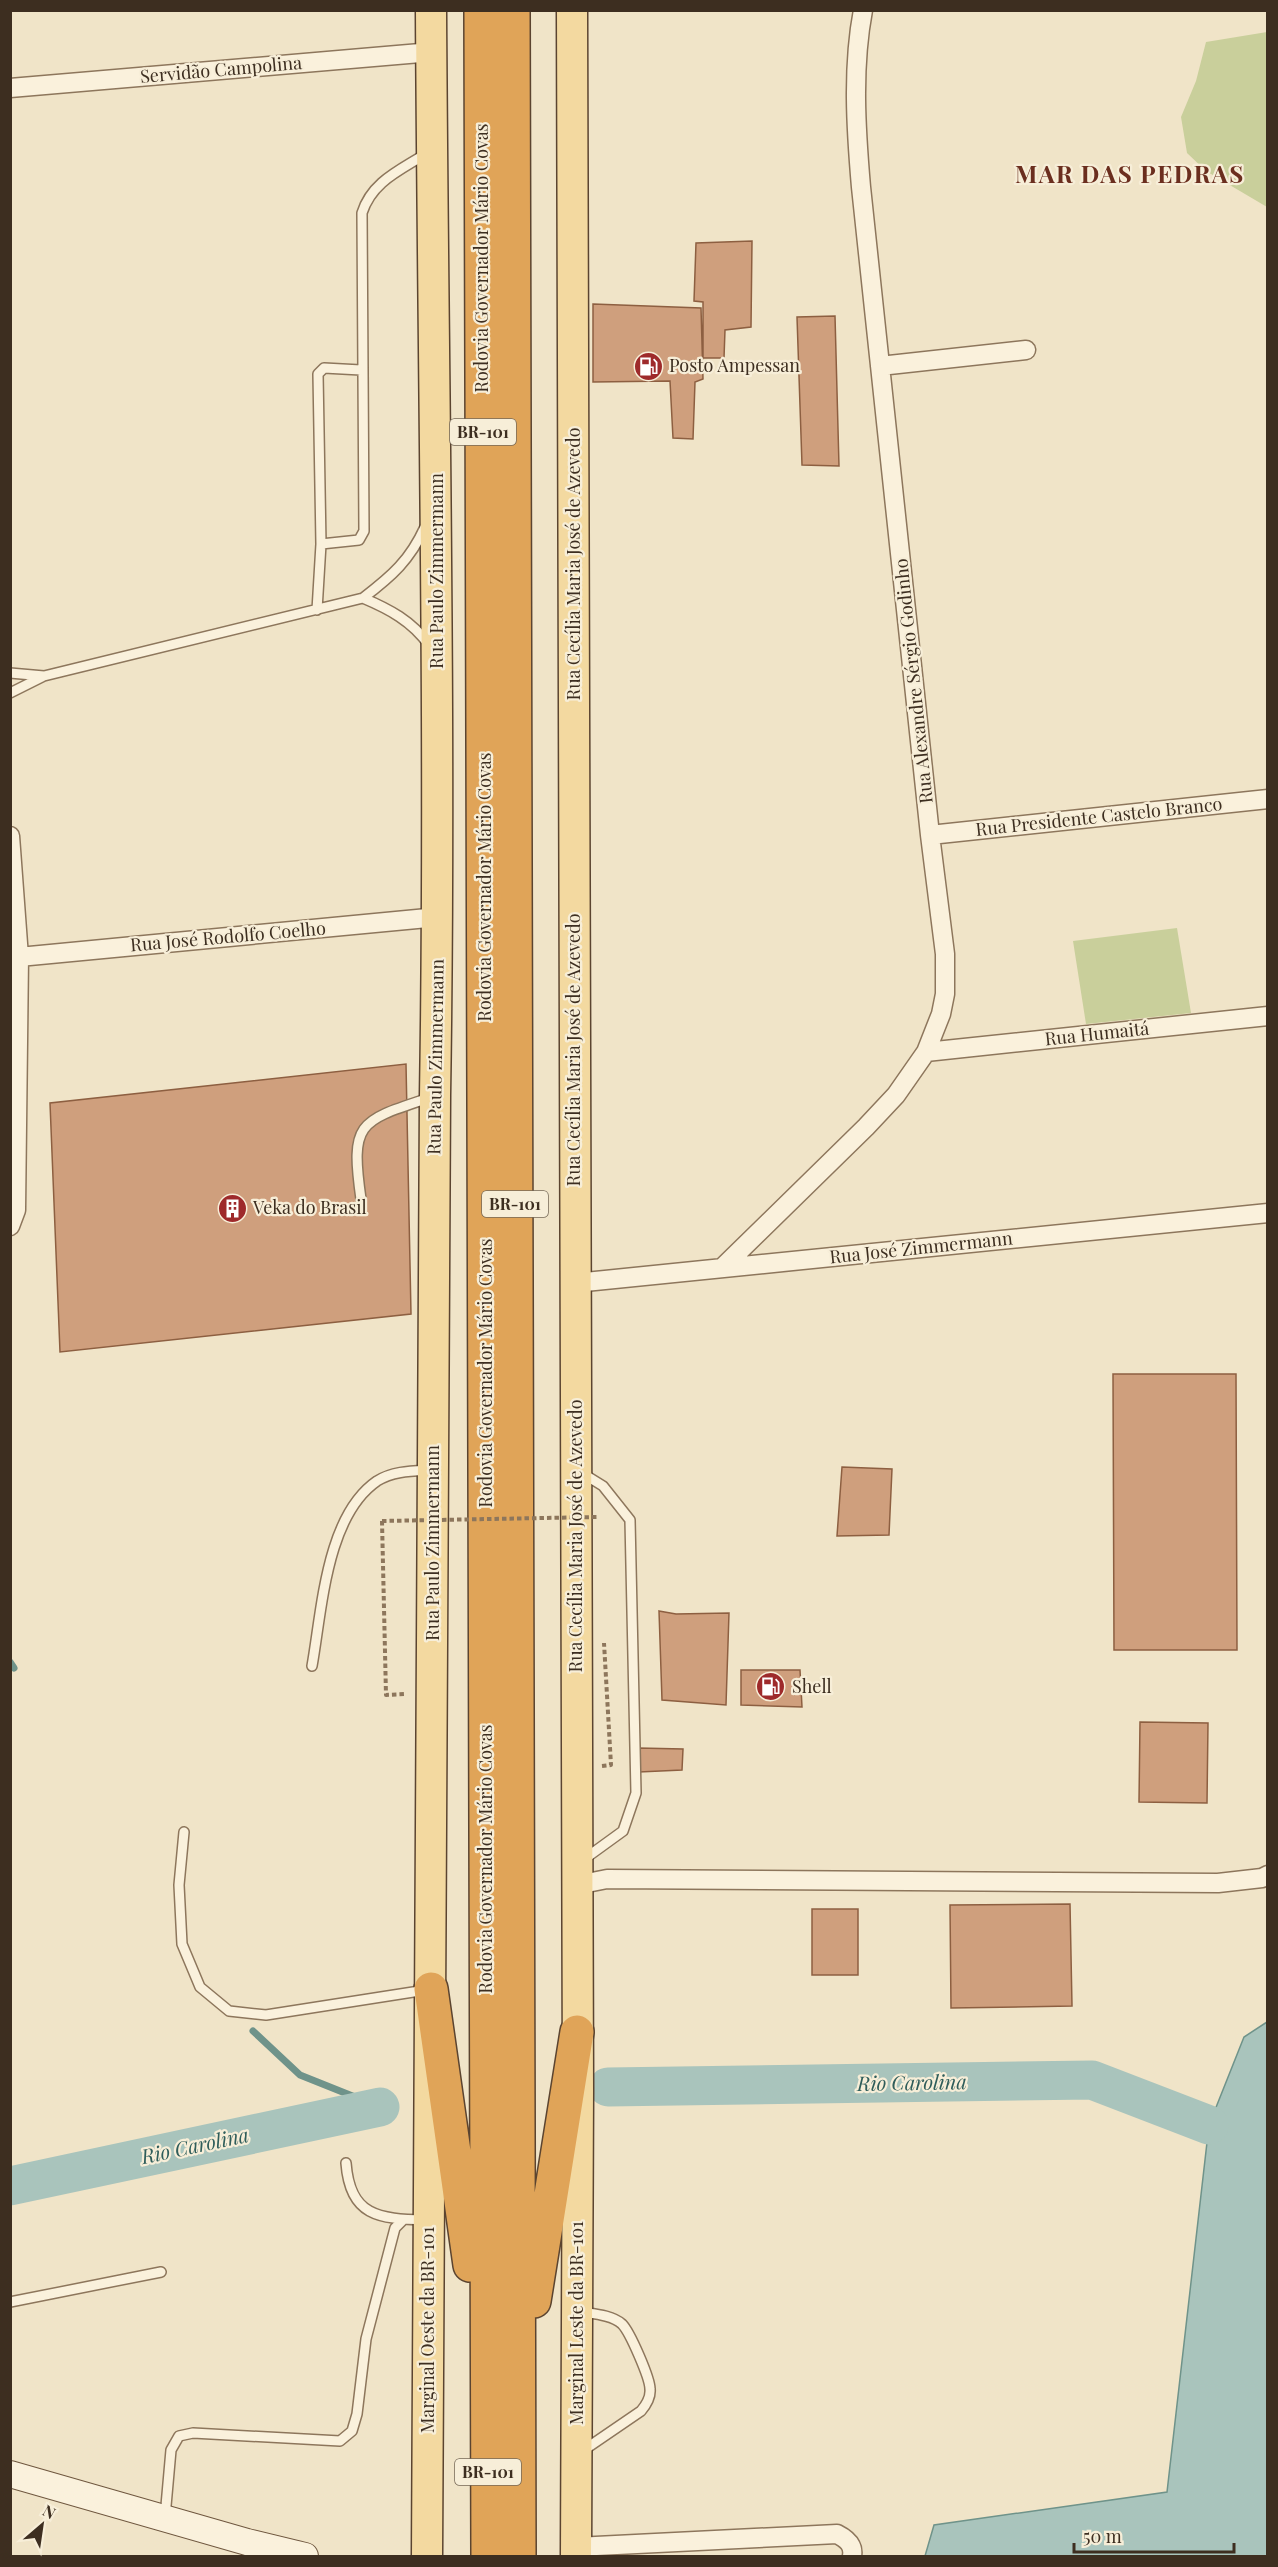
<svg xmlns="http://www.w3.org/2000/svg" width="1278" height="2567" font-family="'Playfair Display',serif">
	<rect width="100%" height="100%" fill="#f0e4c8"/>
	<path fill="#c9cf9b" d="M1267,32H1268L1267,207L1206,171L1187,153L1181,117L1196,81L1206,42Z
		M1177,928L1191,1013L1086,1024L1073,941Z"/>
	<path fill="#a9c4bc" stroke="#6f938a" stroke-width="1.5" d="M1267,2022V2556H925L934,2525L1167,2492L1209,2125L1244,2037Z"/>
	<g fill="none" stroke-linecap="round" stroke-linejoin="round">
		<path stroke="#6f938a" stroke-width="7" d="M10,1662L14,1668
			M253,2031L300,2075L380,2107"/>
		<path stroke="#a9c4bc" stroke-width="39" d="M608,2087L1092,2080L1209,2125
			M10,2186L380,2107"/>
	</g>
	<path fill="#cf9f7d" stroke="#8d5f41" stroke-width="1.5" d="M752,241L751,327L725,330L724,358H703V302L694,301L696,243Z
		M593,304L701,308L703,379L695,382L693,439L673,438L670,381L593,382Z
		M835,316L839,466L802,465L797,317Z
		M406,1064L411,1314L60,1352L50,1103Z
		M1113,1374H1236L1237,1650H1114Z
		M842,1467L892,1469L889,1535L837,1536Z
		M659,1611L676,1614L729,1613L726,1705L662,1700Z
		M741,1670H800L802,1707L741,1705Z
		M1140,1722L1208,1723L1207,1803L1139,1802Z
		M638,1748L683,1749L682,1770L639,1772Z
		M1070,1904L1072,2006L951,2008L950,1905Z
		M812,1909H858V1975H812Z"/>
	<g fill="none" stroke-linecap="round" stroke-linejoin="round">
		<defs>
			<path id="service" d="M361,370L324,368L318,374L321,544L359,540L364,531L362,213C372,181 401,170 427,153
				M363,598C389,609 412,621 429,645
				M317,610L321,544
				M10,673L44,676
				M10,693L44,676L363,598C392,576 410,560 425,527
				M361,1199C350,1122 359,1121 429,1098
				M582,1473L603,1486L630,1520L636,1793L623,1831L583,1860
				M312,1666C322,1610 326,1516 377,1481C393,1471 412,1471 430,1470
				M184,1832L179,1885L182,1944L200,1987L229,2011L266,2015L426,1990
				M346,2163C350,2216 378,2219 426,2220
				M10,2302L161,2272
				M581,2312C594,2314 612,2315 622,2324C630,2332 650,2378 650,2389C651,2398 646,2405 641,2411L581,2452
				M165,2517L171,2450L179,2436L193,2433L340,2441L352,2431L357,2414L366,2339L395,2228L403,2220"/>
			<path id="minor" d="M10,88L432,52
				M880,366L1026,350
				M930,835L1268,799
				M10,836L19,957L16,1210L10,1226
				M19,957L438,917
				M926,1052L1268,1016
				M722,1268L866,1127L896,1095L926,1052L941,1014L945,994V954L930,835L861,187C856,129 852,68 863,10
				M575,1283L1268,1213
				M577,1885L607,1879L1218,1883L1262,1878L1268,1875
				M576,2547L837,2534C847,2539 854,2545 852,2556"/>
			<path id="secondary" d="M10,2474L247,2542L305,2556"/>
			<path id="primary" d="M572,10L578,2090L576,2556
				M427,2556L435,1096C441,734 433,372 431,10"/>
			<path id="motorway" d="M481,10L488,2556
				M513,10L519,2556
				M431,1989L470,2265
				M534,2301L577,2032"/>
		</defs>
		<use href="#service" stroke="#8d765c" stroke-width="12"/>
		<use href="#minor" stroke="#8d765c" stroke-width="21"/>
		<use href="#secondary" stroke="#6f573f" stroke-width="28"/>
		<use href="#primary" stroke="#5b4430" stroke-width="33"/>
		<use href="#motorway" stroke="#5b4430" stroke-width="36"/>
		<path stroke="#8d765c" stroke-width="4" stroke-dasharray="4.5 3" stroke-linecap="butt" d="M382,1521L386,1695L406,1694
			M602,1766L611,1765L604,1643"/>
		<use href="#service" stroke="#faf1dc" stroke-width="9"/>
		<use href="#minor" stroke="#faf1dc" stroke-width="18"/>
		<use href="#secondary" stroke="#faf1dc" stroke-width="26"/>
		<use href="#primary" stroke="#f3d9a0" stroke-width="30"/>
		<use href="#motorway" stroke="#e0a458" stroke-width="33"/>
		<path stroke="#8d765c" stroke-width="4" stroke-dasharray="4.5 3" stroke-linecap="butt" d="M382,1521L598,1517"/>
	</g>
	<defs>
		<symbol id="fuel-disc" viewBox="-11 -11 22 22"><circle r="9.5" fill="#9e2a2b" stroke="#f7eed8"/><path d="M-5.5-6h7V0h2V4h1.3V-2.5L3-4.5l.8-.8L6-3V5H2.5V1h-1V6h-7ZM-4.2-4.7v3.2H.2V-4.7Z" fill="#fff"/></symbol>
		<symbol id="building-disc" viewBox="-11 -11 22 22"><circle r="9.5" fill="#9e2a2b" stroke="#f7eed8"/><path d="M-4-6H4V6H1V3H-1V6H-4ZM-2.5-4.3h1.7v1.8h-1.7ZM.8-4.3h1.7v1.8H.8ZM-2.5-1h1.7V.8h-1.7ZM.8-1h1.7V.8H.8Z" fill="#fff"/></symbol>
	</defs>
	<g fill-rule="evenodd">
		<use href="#fuel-disc" x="632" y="350" width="33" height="33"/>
		<use href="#building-disc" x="216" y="1192" width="33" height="33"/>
		<use href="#fuel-disc" x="754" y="1670" width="33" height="33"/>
	</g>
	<g text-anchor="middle" stroke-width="4.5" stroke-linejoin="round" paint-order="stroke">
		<g fill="#f7eed8" stroke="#756857" stroke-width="1.5">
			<rect x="450" y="419" width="66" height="26" rx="4.5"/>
			<rect x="482" y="1191" width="66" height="26" rx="4.5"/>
			<rect x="455" y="2459" width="66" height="26" rx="4.5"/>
		</g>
		<g font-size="16" font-weight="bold" fill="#3d2e20">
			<text x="483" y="438">BR-101</text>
			<text x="515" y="1210">BR-101</text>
			<text x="488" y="2478">BR-101</text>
		</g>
		<g font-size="18" fill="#3d2e20" stroke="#f7eed8">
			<text transform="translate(221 70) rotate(-5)" y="6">Servidão Campolina</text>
			<text transform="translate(482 258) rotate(-90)" y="6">Rodovia Governador Mário Covas</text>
			<text transform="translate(574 564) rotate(-90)" y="6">Rua Cecília Maria José de Azevedo</text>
			<text transform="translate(437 571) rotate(-90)" y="6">Rua Paulo Zimmermann</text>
			<text transform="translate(914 681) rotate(-96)" y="6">Rua Alexandre Sérgio Godinho</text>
			<text transform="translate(1099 817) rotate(-6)" y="6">Rua Presidente Castelo Branco</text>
			<text transform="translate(485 887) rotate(-90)" y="6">Rodovia Governador Mário Covas</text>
			<text transform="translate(228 937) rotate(-5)" y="6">Rua José Rodolfo Coelho</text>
			<text transform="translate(1097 1034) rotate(-6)" y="6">Rua Humaitá</text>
			<text transform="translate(574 1050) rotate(-90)" y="6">Rua Cecília Maria José de Azevedo</text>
			<text transform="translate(436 1057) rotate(-89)" y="6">Rua Paulo Zimmermann</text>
			<text transform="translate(921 1248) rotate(-6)" y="6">Rua José Zimmermann</text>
			<text transform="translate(486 1373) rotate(-90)" y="6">Rodovia Governador Mário Covas</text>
			<text transform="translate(576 1536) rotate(-90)" y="6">Rua Cecília Maria José de Azevedo</text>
			<text transform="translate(433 1543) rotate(-90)" y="6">Rua Paulo Zimmermann</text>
			<text transform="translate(486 1859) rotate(-90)" y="6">Rodovia Governador Mário Covas</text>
			<text transform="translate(577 2323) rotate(-90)" y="6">Marginal Leste da BR-101</text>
			<text transform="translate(428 2330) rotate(-90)" y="6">Marginal Oeste da BR-101</text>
		</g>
		<g font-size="18" fill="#3d2e20" stroke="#f7eed8" text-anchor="start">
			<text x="669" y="372">Posto Ampessan</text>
			<text x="253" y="1214">Veka do Brasil</text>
			<text x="792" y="1693">Shell</text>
		</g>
		<g font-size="20" font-style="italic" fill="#2f5d5a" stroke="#f7eed8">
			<text transform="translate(912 2083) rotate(-1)" y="7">Rio Carolina</text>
			<text transform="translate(195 2146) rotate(-12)" y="7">Rio Carolina</text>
		</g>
		<g font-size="24" font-weight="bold" letter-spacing="1.5" fill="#6b2e1e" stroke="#f7eed8">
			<text x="1130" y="183">MAR DAS PEDRAS</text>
		</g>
	</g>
	<rect width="1278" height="2567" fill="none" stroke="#3d2e20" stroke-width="24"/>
	<g transform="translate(42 2525) rotate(29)" stroke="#f7eed8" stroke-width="4.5" paint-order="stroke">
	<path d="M0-4.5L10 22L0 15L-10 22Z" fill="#3d2e20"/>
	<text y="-9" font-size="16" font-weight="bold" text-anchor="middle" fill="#3d2e20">N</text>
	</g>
	<path d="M1074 2543v9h160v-9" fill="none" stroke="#3d2e20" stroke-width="3"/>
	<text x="1083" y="2543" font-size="18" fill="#3d2e20" stroke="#f7eed8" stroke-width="4.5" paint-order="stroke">50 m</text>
</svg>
